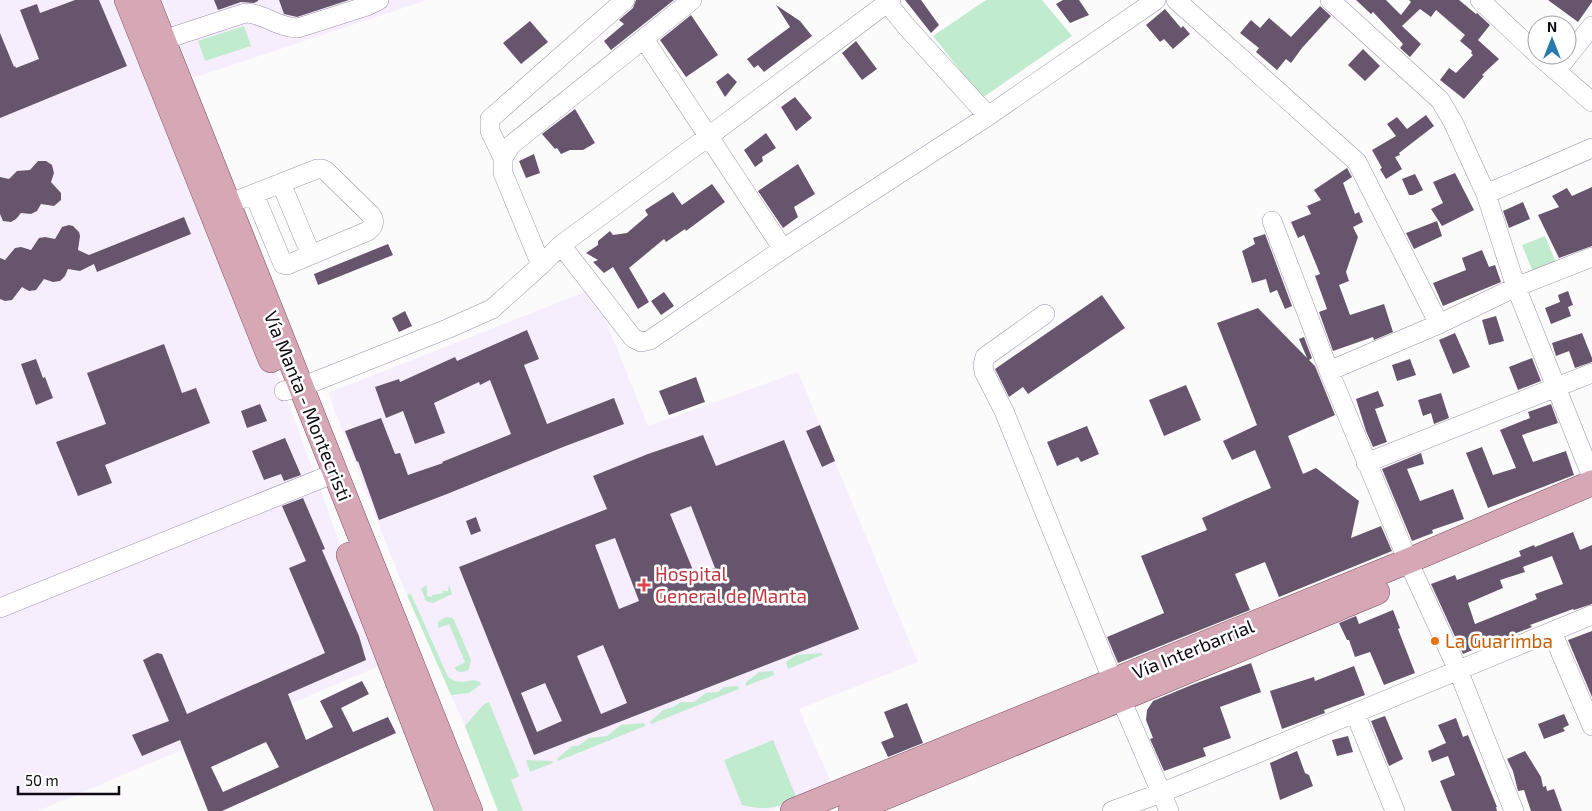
<svg xmlns="http://www.w3.org/2000/svg" width="1592" height="811" font-family="'Exo 2',sans-serif">
	<rect width="100%" height="100%" fill="#fbfbfb"/>
	<path fill="#f6eefd" d="M0,0H118L284,391L384,664L38,811H0Z
		M163,0H427L193,78Z
		M593,289L648,426L798,372L918,662L799,709L832,785L768,811H498L465,726L398,574L328,393Z"/>
	<path fill="#c0ebcf" d="M986,0H1042L1072,36L982,98L933,36Z
		M244,26L251,46L205,61L198,41Z
		M1545,236L1556,263L1533,272L1522,245Z
		M449,584L452,594L433,603L426,601L421,589L427,585V596L432,597V595L443,593V591H448Z
		M411,594L448,677C463,688 470,676 480,682L481,684L469,693L451,695L407,595Z
		M446,617L452,618L454,620L471,660L469,669C464,673 458,673 454,668L465,662L449,624L438,628V622Z
		M822,653V655L788,669L786,662L796,655Z
		M773,671L774,675L746,686L745,683L759,672Z
		M738,686L739,689L651,724L650,722L663,710L673,707L681,702H694L706,693L718,692L724,687Z
		M489,702L519,776L511,780L523,811H498L465,726L483,705Z
		M644,723L645,726L558,761L557,759L572,746H578L589,738L607,736L621,725Z
		M773,740L797,799C774,808 766,811 742,805L724,760Z
		M526,760L552,761L553,763L530,772Z"/>
	<path fill="#67556d" fill-rule="evenodd" d="M75,0H99L127,66L0,118V33L14,67L15,66L16,68L39,59L20,10L37,4L40,13Z
		M214,0H258V1L254,3L241,2L218,10Z
		M279,0H349L297,17L284,14Z
		M636,0H674L611,50L604,41L624,24L619,20L633,8Z
		M905,0H921L939,25L931,33Z
		M1063,0H1079L1089,15L1070,23L1056,4Z
		M1356,0H1386L1401,15L1411,2L1409,0H1459L1476,14L1477,13L1490,25L1478,40L1499,59L1482,75L1484,76L1464,99L1440,80L1449,68L1456,73L1473,55L1471,53L1472,51L1460,41L1465,35L1436,10L1431,17L1420,9L1402,26L1421,44L1410,57L1400,48L1403,44L1373,12L1371,14Z
		M1548,0H1592V2L1578,22Z
		M776,5L800,21L812,36L764,72L758,65L754,68L747,59L790,27Z
		M1320,6L1331,16L1302,48L1291,63L1286,59L1277,70L1256,52L1259,48L1240,33L1251,20L1260,28L1269,18L1291,37Z
		M1165,9L1181,28L1183,26L1190,34L1173,49L1164,39L1160,42L1146,25Z
		M691,15L718,55L686,77L660,40Z
		M530,21L548,42L521,64L503,43Z
		M856,41L877,69L862,80L842,53Z
		M1363,49L1380,66L1365,81L1348,65Z
		M728,73L737,82L725,97L716,82Z
		M795,97L812,118L796,131L781,107Z
		M575,109L595,143L583,150H570L561,154L557,148L555,149L542,134Z
		M1426,115L1434,126L1399,153L1400,155L1395,157L1402,169L1386,179L1380,169L1382,168L1372,150L1396,136L1387,124L1397,117L1407,129Z
		M766,133L776,148L762,157L763,161L755,167L744,150Z
		M534,154L540,173L526,178L519,161Z
		M38,161H46L52,165L54,173L51,182L61,193V200L54,206L41,204L37,211L31,214L21,213L16,219L11,222L3,221L0,214V177L9,179L17,171L30,170Z
		M798,164L815,194L794,207L798,217L783,228L758,191Z
		M1347,168L1352,177L1343,183L1355,214L1359,212L1363,222L1353,227L1358,237L1346,272L1349,281L1339,285L1350,315L1384,304L1393,332L1374,340L1373,337L1333,351L1319,312L1327,309L1315,276L1320,274L1304,235L1298,238L1291,222L1311,214L1307,206L1321,200L1314,190Z
		M1455,173L1474,210L1442,226L1431,209L1443,203L1433,182Z
		M1415,174L1423,190L1413,195H1409L1402,179Z
		M712,184L725,202L686,231L685,229L666,242L664,239L629,268L649,302L638,309L613,267L604,273L593,262L598,260L586,253L598,245V241L610,231L613,235L627,233L648,215L645,210L673,192L682,205Z
		M1592,187V246L1559,258L1538,215L1559,207L1552,196L1567,188L1572,196Z
		M1523,202L1530,219L1509,228L1503,211Z
		M184,217L191,234L97,272L94,264L80,271L68,269L65,276L60,281L53,282L44,279L36,290L29,291L22,287L12,300L5,301L0,299V258L5,260L15,248L21,247L31,250L39,238L45,237L55,239L62,227L69,225L73,226L79,232L80,236L78,250L89,255Z
		M1437,221L1442,236L1414,249L1406,233Z
		M1265,234L1292,306L1285,309L1277,290L1270,293L1266,279L1252,283L1242,251L1255,244L1253,238Z
		M388,244L393,255L318,285L314,274Z
		M1482,250L1489,267L1495,265L1501,282L1443,306L1433,283L1466,270L1462,258Z
		M1568,291L1573,305L1568,307L1571,316L1551,324L1545,308L1560,302L1558,295Z
		M664,292L674,306L661,315L651,301Z
		M1102,295L1125,328L1028,394L1023,387L1009,397L995,369Z
		M1258,308L1307,358L1299,339L1304,337L1312,358L1309,360L1315,366L1335,415L1288,436L1303,474L1316,468L1359,501L1351,538L1381,526L1392,551L1279,597L1265,562L1235,574L1250,610L1118,663L1107,637L1164,613L1141,556L1207,530L1202,518L1271,488L1255,450L1232,460L1223,441L1257,425L1217,323Z
		M405,311L412,326L399,332L392,318Z
		M1496,316L1504,341L1489,345L1482,320Z
		M527,330L539,359L524,365L547,424L614,398L624,424L563,447L447,494L379,520L358,461L357,462L345,431L381,418L395,454L400,453L408,475L443,463L442,462L511,434L490,380L480,385L479,382L434,403L445,433L415,444L403,411L386,418L375,387L399,379L400,382L455,357L457,361Z
		M1455,333L1470,367L1453,374L1439,340Z
		M1582,333L1592,358V362L1575,368L1569,351L1556,356L1552,343Z
		M164,344L182,393L196,388L210,423L105,465L112,483L78,496L56,442L106,424L87,373Z
		M1532,358L1541,381L1518,390L1509,367Z
		M36,359L43,378L45,377L53,398L36,405L21,364Z
		M1410,359L1416,375L1397,381L1392,365Z
		M696,377L705,402L669,415L659,391Z
		M1186,385L1201,420L1164,436L1149,400Z
		M1378,391L1384,406L1375,409L1387,442L1373,447L1366,431L1356,399Z
		M1441,393L1449,418L1434,424L1431,413L1423,416L1418,400Z
		M260,404L267,421L247,428L241,411Z
		M1551,404L1558,423L1522,435L1533,462L1566,451L1574,475L1488,508L1466,453L1482,447L1493,475L1516,468L1500,430L1530,418L1528,412Z
		M820,425L835,461L822,467L806,431Z
		M1087,426L1099,454L1081,462L1078,457L1057,466L1047,442Z
		M703,435L716,466L784,440L859,629L534,755L459,567L607,509L593,476L648,454ZM691,506L715,568L695,575L670,514ZM615,538L639,601L619,609L595,545ZM603,645L627,703L601,714L577,656ZM545,683L562,721L537,732L521,693Z
		M285,438L301,475L284,481L281,474L264,480L252,451Z
		M1421,453L1424,464L1407,469L1420,501L1453,489L1464,519L1432,530L1433,533L1412,541L1382,469Z
		M303,498L325,549L322,550L359,636L366,660L288,694L306,740L333,727L320,701L362,681L369,694L341,708L353,732L388,717L396,733L222,811H208L180,740L142,756L132,735L169,721L143,660L157,653L162,654L187,714L325,653L289,568L306,561L282,506ZM266,742L279,767L223,792L211,767Z
		M476,517L481,531L471,535L466,521Z
		M1573,532L1580,550L1592,545V604L1574,610L1573,609L1530,625L1532,627L1499,640V639L1463,654L1431,584L1455,575L1457,580L1521,556L1519,551L1534,545L1535,547ZM1552,556L1563,584L1535,594L1537,599L1475,624L1468,603L1503,588L1500,580L1525,572L1523,567Z
		M1393,610L1400,628L1398,629L1415,673L1384,685L1370,652L1355,657L1349,640H1347L1339,623L1356,616L1359,624Z
		M1592,631V697L1568,640Z
		M1251,663L1261,692L1220,707L1231,738L1203,748L1206,756L1164,771L1150,739L1153,738L1146,720L1147,710L1153,701L1194,684Z
		M1354,666L1365,695L1324,710L1325,713L1282,729L1270,691L1314,677L1315,681Z
		M907,703L923,743L888,757L881,742L894,737L884,712Z
		M1564,714L1569,725L1563,728L1565,731L1544,739L1538,724Z
		M1385,716L1403,759L1389,766L1371,721Z
		M1456,718L1463,737L1468,735L1497,807H1496L1497,811H1452L1440,781L1455,775L1448,756L1432,762L1428,751L1446,743L1438,725Z
		M1348,736L1353,752L1337,756L1332,740Z
		M1297,751L1305,773L1309,775L1313,786L1280,800L1270,763Z
		M1525,751L1541,777L1543,787L1546,786L1547,791L1554,789L1562,811H1531L1524,790L1518,791L1513,771L1507,759Z"/>
	<g fill="none" stroke-linecap="round" stroke-linejoin="round">
		<defs>
			<path id="minor" d="M885,0L905,25L988,116
				M1176,0L1357,162L1439,324
				M1330,0L1440,100L1453,122L1486,194L1516,287L1592,477
				M1480,0L1537,54
				M644,39L783,249
				M151,44L245,13C264,13 277,28 298,28L367,6L379,0
				M1538,55L1592,102
				M1556,71L1592,26
				M503,158L511,145L692,0
				M281,183L311,255
				M1486,194L1592,148
				M228,204L317,169H322L326,171L370,214C376,221 374,226 368,231L287,265L283,264L254,194
				M1272,221L1329,371L1408,561L1458,670L1514,811
				M561,245L633,338L641,342L650,340L783,249L988,116L1156,0
				M541,265L503,173V158L490,131V119L625,0
				M1045,314L985,357L983,365L984,372L1004,411L1108,669L1169,811
				M1329,371L1439,324L1516,287L1592,257
				M284,391L301,387L447,329L492,309L541,265L561,245L709,136L891,0
				M1366,463L1592,373
				M0,608L335,473
				M1552,632L1592,726
				M1355,713L1395,811
				M1112,811L1161,793L1592,615"/>
			<path id="major" d="M127,0L271,360
				M147,0L470,811
				M349,555L448,811
				M793,811L1408,561L1592,483
				M851,811L1377,592"/>
		</defs>
		<use href="#minor" stroke="#a191ad" stroke-width="20"/>
		<use href="#major" stroke="#7e4b5d" stroke-width="26"/>
		<use href="#minor" stroke="#fff" stroke-width="19"/>
		<use href="#major" stroke="#d6a8b6" stroke-width="25"/>
	</g>
	<path fill="#e0444e" stroke="#fff" stroke-width="2" d="M641.5 577.5h5v5h5v5h-5v5h-5v-5h-5v-5h5z"/>
	<circle fill="#e8710a" stroke="#fff" stroke-width="2" cx="1435" cy="641" r="5"/>
	<g text-anchor="middle" stroke-width="5" stroke-linejoin="round" paint-order="stroke">
		<g font-size="19" fill="#0e0912" stroke="#fff">
			<text transform="translate(308 406) rotate(68)" y="7">Vía Manta - Montecristi</text>
			<text transform="translate(1193 649) rotate(-22)" y="7">Vía Interbarrial</text>
		</g>
		<g font-size="19" fill="#be3a42" stroke="#fff" text-anchor="start">
			<text x="655" y="581">Hospital<tspan x="655" dy="22">General de Manta</tspan></text>
		</g>
		<g font-size="19" fill="#c56008" stroke="#fff" text-anchor="start">
			<text x="1445" y="648">La Guarimba</text>
		</g>
	</g>
	<g transform="translate(1552 40)"><circle r="24" fill="#ffffff" stroke="#9f9da0"/>
	<path d="M0-4L9 19L0 12L-9 19Z" fill="#297bac"/>
	<text y="-8" font-size="14" font-weight="bold" text-anchor="middle" fill="#0e0912">N</text>
	</g>
	<path d="M18 786v8h101v-8" fill="none" stroke="#0e0912" stroke-width="2.5"/>
	<text x="25" y="786" font-size="15" fill="#0e0912" stroke="#ffffff" stroke-width="4" paint-order="stroke">50 m</text>
</svg>
